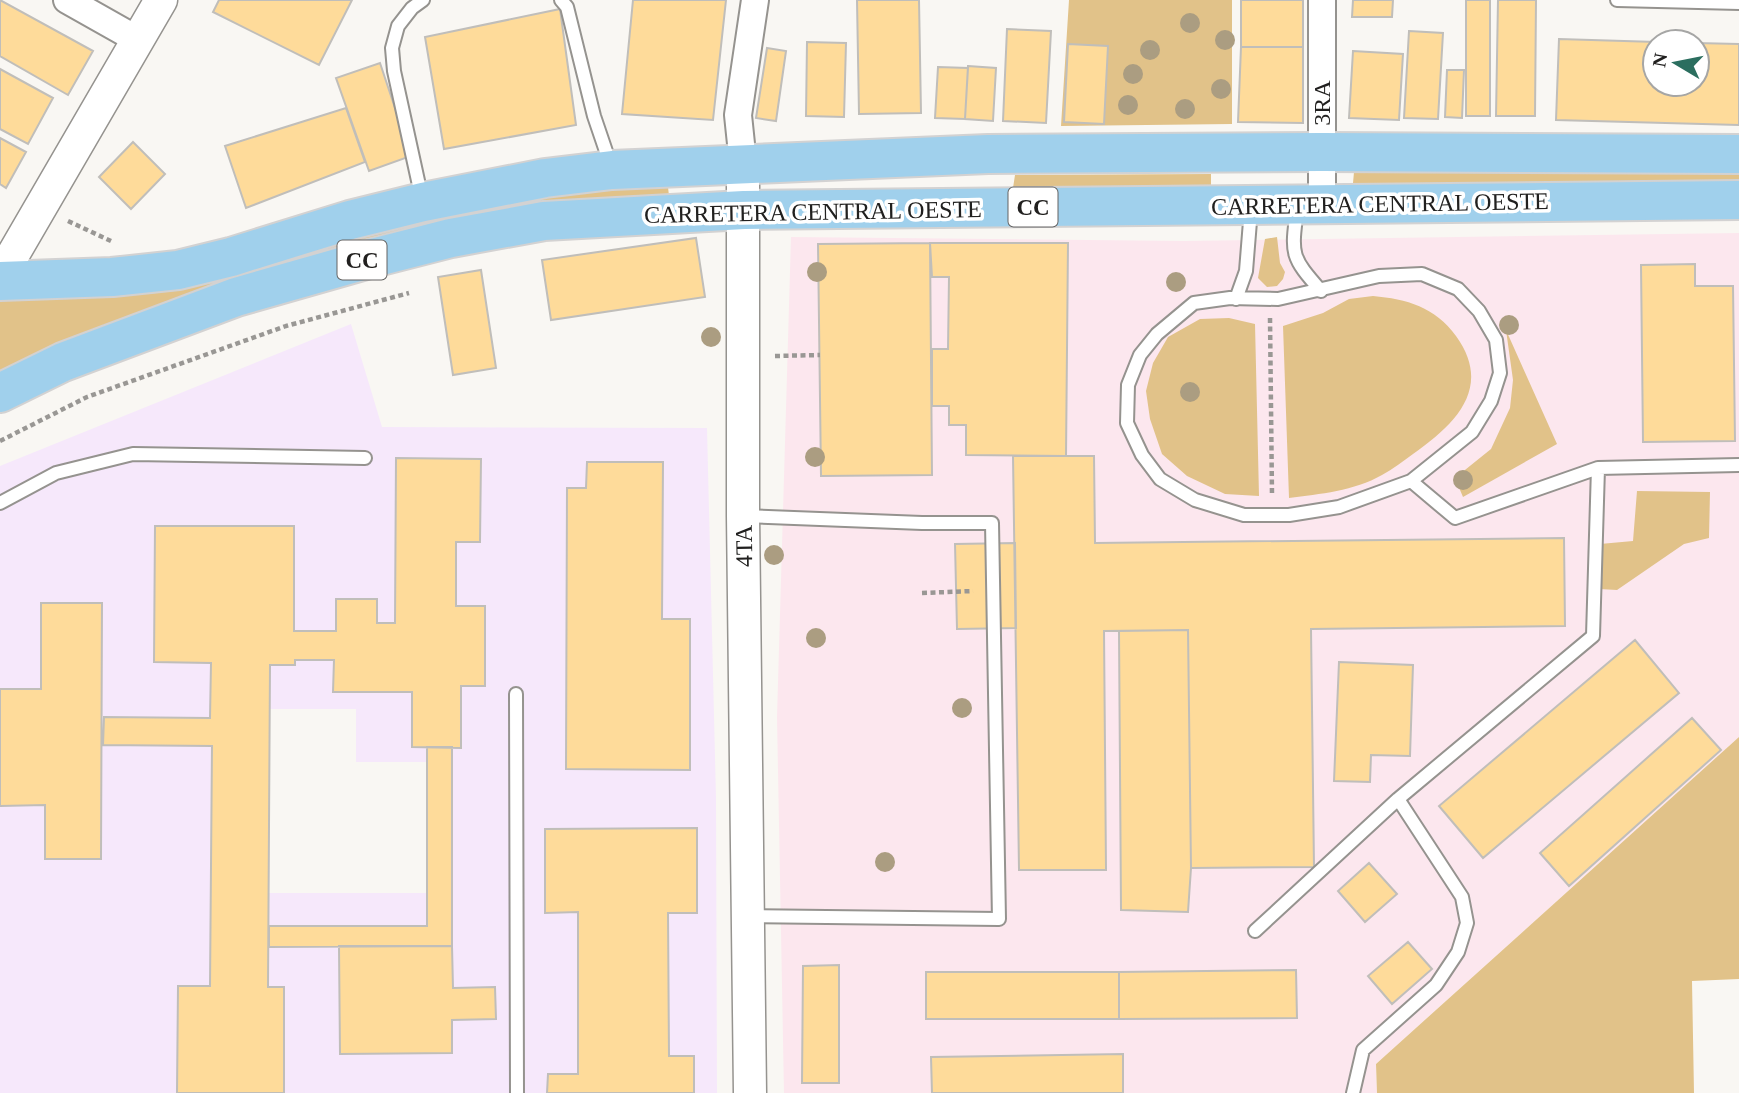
<svg xmlns="http://www.w3.org/2000/svg" width="1739" height="1093" font-family="Georgia,serif">
	<rect width="100%" height="100%" fill="#f9f7f3"/>
	<path fill="#f6e8fb" fill-rule="evenodd" d="M351,324L382,427L707,428L716,798L717,1093H0V466ZM270,709H356V762H427V893H269Z"/>
	<path fill="#fce7ee" d="M1739,233V737L1376,1064L1377,1093H784L777,717L791,237L1184,241Z"/>
	<path fill="#e1c289" d="M1069,0H1232V124L1061,126Z
		M1354,172H1739V183H1353Z
		M1211,174V187L1013,188L1015,175Z
		M667,178L669,196L0,378V299L52,296H117L192,283L492,201Z
		M1277,237L1280,263L1285,272L1283,279L1277,286L1267,287L1258,278L1265,239Z
		M1373,296C1407,299 1435,307 1456,336C1493,387 1456,424 1413,454C1403,461 1393,469 1382,475C1354,491 1320,494 1289,498L1283,326L1323,313L1349,299Z
		M1229,318L1255,324L1259,496L1225,494L1187,476L1162,454L1150,419L1146,391L1153,363L1168,337L1200,319Z
		M1506,330L1557,444L1463,497L1455,478L1491,449L1510,408L1513,380Z
		M1637,491L1710,492L1709,538L1684,544L1617,590L1599,589L1600,544L1633,541Z
		M1739,737V979L1692,981L1694,1093H1377L1376,1064Z"/>
	<path fill="#fedb9a" stroke="#c0beba" stroke-width="2" d="M0,0L93,51L68,95L0,56Z
		M219,0H352L319,65L213,12Z
		M633,0H726L713,120L622,114Z
		M857,0H919L921,113L859,114Z
		M1241,0H1303V47H1241Z
		M1353,0H1393L1392,17H1352Z
		M1466,0H1490V116H1466Z
		M1498,0H1536L1535,116H1496Z
		M560,9L576,125L444,149L425,37Z
		M1007,29L1051,31L1046,123L1003,121Z
		M1409,31L1443,33L1438,119L1404,118Z
		M1559,39L1656,42L1655,84H1697V43L1739,44V125L1556,120Z
		M807,42L846,43L844,117L806,116Z
		M1068,44L1108,46L1104,124L1064,122Z
		M1241,47H1303V123L1238,122Z
		M767,48L786,51L776,121L756,118Z
		M1353,51L1403,54L1399,120L1349,118Z
		M380,63L411,156L369,171L336,78Z
		M968,66L996,68L993,121L965,119Z
		M938,67L968,68L965,119L935,118Z
		M0,69L53,98L28,144L0,129Z
		M1447,70H1464L1462,118L1445,117Z
		M346,108L365,162L246,208L225,146Z
		M0,138L26,152L6,188L0,184Z
		M133,142L165,174L131,209L99,177Z
		M696,238L705,297L551,320L542,260Z
		M930,243H1068L1066,456L966,455V425H949V406H932V349H948L949,277H932Z
		M930,243L932,475L821,476L818,244Z
		M1695,264V286H1733L1735,441L1643,442L1641,265Z
		M481,270L496,368L453,375L438,277Z
		M1013,456H1094L1095,543L1564,538L1565,626L1311,629L1314,867L1191,868L1188,630L1104,631L1106,870H1019Z
		M396,458L481,459L480,542H456V606H485V686H461V748L412,747V692H333L334,660H295V665H270L268,987H284V1093H177L178,986H210L212,746L103,745L104,717L210,718L211,663L154,662L155,526H294V631H336V599H377V623H395Z
		M587,462H663L662,619H690V770L566,769L567,488H586Z
		M1015,543L1016,628L957,629L955,544Z
		M41,603H102L101,859H45V805L0,806V689H41Z
		M1188,630L1191,868L1188,912L1121,910L1119,631Z
		M1635,640L1679,693L1483,858L1439,806Z
		M1339,662L1413,665L1410,756L1371,755L1370,782L1334,781Z
		M1692,718L1721,750L1569,886L1540,853Z
		M427,747H452V946L269,947V926H427Z
		M697,828V913H668L669,1056H694V1093H547L548,1074H578V912L545,913V829Z
		M1369,863L1397,894L1365,922L1338,891Z
		M1408,942L1432,969L1392,1004L1368,976Z
		M339,946H452L453,988L495,987L496,1019L452,1020V1053L340,1054Z
		M839,965V1083H802L803,966Z
		M1296,970L1297,1018L1119,1019V972Z
		M926,972H1119V1019H926Z
		M1123,1054V1093H932L931,1057Z"/>
	<g fill="none" stroke-linecap="round" stroke-linejoin="round">
		<defs>
			<path id="service" d="M561,0L567,7L594,116L611,166
				M1617,0L1739,3
				M422,199L394,71L392,48L398,26L412,8L423,0
				M1297,210C1291,255 1291,257 1321,291
				M1422,274L1458,289L1479,311L1496,340L1500,373L1491,401L1472,432L1411,481L1339,507L1289,515H1244L1195,500L1160,479L1142,455L1127,423L1128,385L1140,355L1157,334L1194,303L1230,298L1278,299L1379,276Z
				M1236,299L1246,271L1251,209
				M1411,481L1455,518L1598,468L1739,465
				M0,503L56,473L133,454L365,458
				M743,516L922,523H992L999,919L749,916
				M516,694L517,1093
				M1255,931L1398,799L1593,636L1598,468
				M1353,1093L1363,1050L1436,985L1458,952L1467,923L1462,897L1398,799"/>
			<path id="minor" d="M67,0L138,40
				M1322,0V206
				M743,163L738,115L755,0"/>
			<path id="tertiary" d="M743,163V516L750,1093
				M0,277L161,0"/>
			<path id="primary" d="M0,281L112,277L178,270L231,257L350,220L423,202L545,178L612,170L988,154L1322,152L1739,154
				M0,393L63,362L236,297L369,259L451,238L544,221L744,210L1739,200"/>
		</defs>
		<use href="#service" stroke="#95938f" stroke-width="16"/>
		<use href="#minor" stroke="#95938f" stroke-width="30"/>
		<use href="#tertiary" stroke="#95938f" stroke-width="35"/>
		<use href="#primary" stroke="#d3d2d2" stroke-width="42"/>
		<path stroke="#999794" stroke-width="4.5" stroke-dasharray="5 3.5" stroke-linecap="butt" d="M68,221L111,241
			M1270,318L1272,495
			M775,356L820,355
			M0,441L87,397L286,326L409,293
			M922,593L973,591"/>
		<use href="#service" stroke="#fff" stroke-width="12"/>
		<use href="#minor" stroke="#fff" stroke-width="26"/>
		<use href="#tertiary" stroke="#fff" stroke-width="32"/>
		<use href="#primary" stroke="#a0d0ec" stroke-width="38"/>
	</g>
	<g fill="#ab9d81">
		<circle cx="1190" cy="23" r="10"/>
		<circle cx="1225" cy="40" r="10"/>
		<circle cx="1150" cy="50" r="10"/>
		<circle cx="1133" cy="74" r="10"/>
		<circle cx="1221" cy="89" r="10"/>
		<circle cx="1128" cy="105" r="10"/>
		<circle cx="1185" cy="109" r="10"/>
		<circle cx="817" cy="272" r="10"/>
		<circle cx="1176" cy="282" r="10"/>
		<circle cx="1509" cy="325" r="10"/>
		<circle cx="711" cy="337" r="10"/>
		<circle cx="1190" cy="392" r="10"/>
		<circle cx="815" cy="457" r="10"/>
		<circle cx="1463" cy="480" r="10"/>
		<circle cx="774" cy="555" r="10"/>
		<circle cx="816" cy="638" r="10"/>
		<circle cx="962" cy="708" r="10"/>
		<circle cx="885" cy="862" r="10"/>
	</g>
	<g text-anchor="middle" stroke-width="7" stroke-linejoin="round" paint-order="stroke">
		<g fill="#fff" stroke="#646362" stroke-width="2">
			<rect x="1008.5" y="187.5" width="49" height="39" rx="5"/>
			<rect x="337.5" y="240.5" width="49" height="39" rx="5"/>
		</g>
		<g font-size="23" font-weight="bold" fill="#21201f">
			<text x="1033" y="215">CC</text>
			<text x="362" y="268">CC</text>
		</g>
		<g font-size="24" fill="#21201f" stroke="#fff">
			<text transform="translate(1322 103) rotate(-90)" y="8">3RA</text>
			<text transform="translate(1380 204) rotate(-1)" y="8">CARRETERA CENTRAL OESTE</text>
			<text transform="translate(813 212) rotate(-1)" y="8">CARRETERA CENTRAL OESTE</text>
			<text transform="translate(744 546) rotate(-91)" y="8">4TA</text>
		</g>
	</g>
	<g transform="translate(1676 63) rotate(280)"><circle r="33" fill="#ffffff" stroke="#a6a6a5" stroke-width="2"/>
	<path d="M0-5L12 26L0 18L-12 26Z" fill="#2b6e5f"/>
	<text y="-10" font-size="19" font-weight="bold" text-anchor="middle" fill="#21201f">N</text>
	</g>
</svg>
